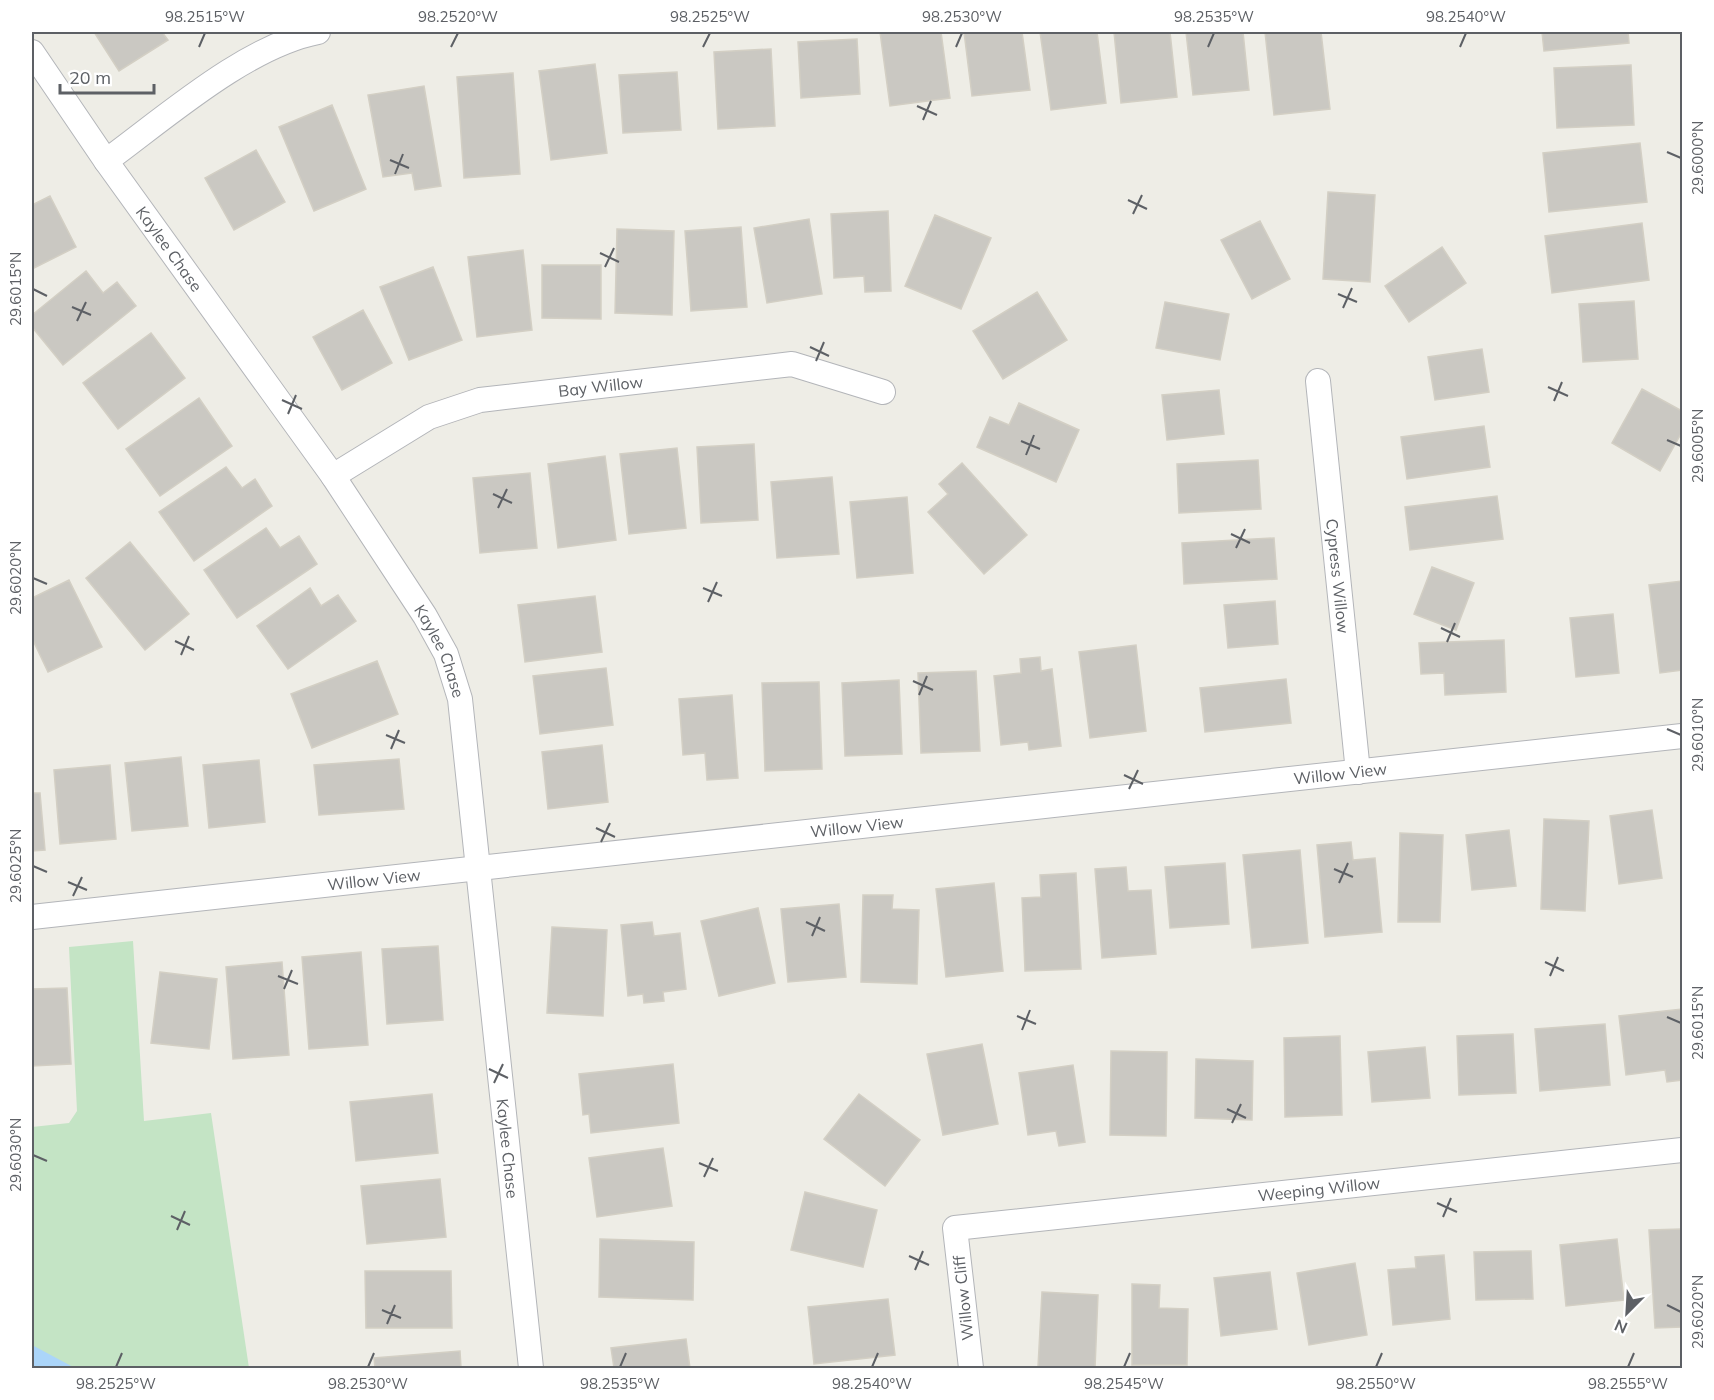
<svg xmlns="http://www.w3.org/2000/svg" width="1714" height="1400" font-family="Mulish,sans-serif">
	<rect width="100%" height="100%" fill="#eeede6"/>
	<path fill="#c4e4c5" d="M133,941L144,1121L211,1113L249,1368H32V1127L69,1123L77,1111L69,947Z"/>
	<path fill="#abd5f9" d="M32,1345L75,1368H32Z"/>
	<path fill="#cac8c2" stroke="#d3cfc4" stroke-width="1.5" d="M94,32H162L168,40L119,71Z
		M880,32H941L950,98L890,106Z
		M964,32H1022L1030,90L972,96Z
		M1040,32H1097L1106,103L1051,110Z
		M1114,32H1170L1177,97L1121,103Z
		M1186,32H1243L1249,90L1193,95Z
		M1265,32H1321L1330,109L1274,115Z
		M1542,32H1628L1629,43L1544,51Z
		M857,39L860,94L801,98L798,42Z
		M771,49L775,126L718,129L714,52Z
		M595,64L607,153L551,160L539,71Z
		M1631,65L1634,125L1557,128L1554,68Z
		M677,72L681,130L623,133L619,75Z
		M513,73L520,174L464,178L457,77Z
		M424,86L441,186L415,190L412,173L383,177L368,95Z
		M332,105L366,189L314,211L279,127Z
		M1640,143L1647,202L1549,212L1543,153Z
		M256,150L285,202L234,230L205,178Z
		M1328,192L1375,195L1370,282L1323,279Z
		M50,196L76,247L32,269V205Z
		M888,211L891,291L865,292L864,276L834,278L831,214Z
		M935,215L991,238L961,309L905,286Z
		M809,219L822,294L767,303L754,228Z
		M1260,221L1290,279L1252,299L1221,240Z
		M1642,223L1649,280L1552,293L1545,236Z
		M741,227L747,307L691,311L685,231Z
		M617,229L674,231L672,315L615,313Z
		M1442,247L1466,283L1409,322L1385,286Z
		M523,250L532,330L477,337L468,257Z
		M542,265H601V319L542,318Z
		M433,267L462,340L409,360L380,287Z
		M86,271L103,293L117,282L136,306L63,365L32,327V315Z
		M1037,292L1067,340L1003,379L973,331Z
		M1634,301L1638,359L1583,362L1579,304Z
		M1165,302L1229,314L1220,360L1156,348Z
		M363,310L392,363L342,390L313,337Z
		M151,333L185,378L118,429L83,383Z
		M1482,349L1489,392L1435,400L1428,357Z
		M1642,389L1682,411V432L1660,471L1612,443Z
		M1219,390L1224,434L1167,440L1162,395Z
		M199,398L232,446L160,496L126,449Z
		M1019,403L1079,430L1056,482L977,447L990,417L1009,425Z
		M1484,426L1490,467L1407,479L1401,437Z
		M754,444L758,520L701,523L697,447Z
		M677,448L686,528L629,534L620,454Z
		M605,456L616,540L558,548L548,464Z
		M1258,460L1261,509L1179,513L1177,464Z
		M962,463L1027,535L984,574L928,512L948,494L939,484Z
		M226,467L242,488L255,479L272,506L194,561L159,512Z
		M530,473L537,548L480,553L473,478Z
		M832,477L839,554L777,558L771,482Z
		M1497,496L1503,539L1410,550L1405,507Z
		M907,497L913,573L857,578L850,502Z
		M266,528L280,548L299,536L317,564L237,618L204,570Z
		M1274,538L1277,579L1184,584L1182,543Z
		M130,542L189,614L145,650L86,578Z
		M1432,567L1474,583L1456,630L1414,614Z
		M69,580L102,647L48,672L32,638V598Z
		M1682,581V670L1660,673L1649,585Z
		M310,588L321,606L338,595L356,621L288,669L257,626Z
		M595,596L602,652L525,662L518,605Z
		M1275,601L1278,644L1228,648L1224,605Z
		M1613,614L1619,673L1576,677L1570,618Z
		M1504,640L1506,692L1445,695L1444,673L1421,674L1419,643Z
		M1136,645L1146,731L1090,738L1079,652Z
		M1040,657L1041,671L1052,669L1061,746L1029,750L1028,742L1001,745L994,676L1021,673L1020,659Z
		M377,661L398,714L312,748L291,694Z
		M606,668L613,725L540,734L533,676Z
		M976,671L980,751L921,753L918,673Z
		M1286,679L1291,723L1205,732L1200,688Z
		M899,680L902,754L845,756L842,683Z
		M819,682L822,769L765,771L762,683Z
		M732,695L738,778L707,780L705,753L683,755L679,699Z
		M602,745L608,802L548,809L542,752Z
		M181,757L188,826L132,831L125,763Z
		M399,759L404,809L319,815L314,765Z
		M259,760L265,822L209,828L203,765Z
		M110,765L116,839L60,844L54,770Z
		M32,793H40L45,850L32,851Z
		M1652,810L1662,878L1619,884L1610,816Z
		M1544,819L1589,821L1585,911L1541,909Z
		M1509,830L1516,886L1472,890L1466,835Z
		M1400,833L1443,835L1440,922H1398Z
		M1351,842L1353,860L1375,858L1382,932L1325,937L1317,845Z
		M1300,850L1308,943L1252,948L1243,855Z
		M1225,863L1229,924L1170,928L1165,867Z
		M1126,867L1128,891L1151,890L1156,954L1102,958L1095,869Z
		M1076,873L1081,969L1025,971L1022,898L1041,897L1040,875Z
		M994,883L1003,971L946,977L936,889Z
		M863,895H893L892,909L919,910L917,984L861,982Z
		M839,904L846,977L788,982L781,909Z
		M758,908L775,983L719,996L701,921Z
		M652,922L654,936L680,933L686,989L663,992L664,1001L644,1003L643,994L628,996L621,925Z
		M552,927L607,930L603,1016L547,1013Z
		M438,946L443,1020L387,1024L382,949Z
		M361,952L368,1045L309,1049L302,957Z
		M282,962L289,1055L233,1059L226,967Z
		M160,972L217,979L209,1049L151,1043Z
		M67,988L71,1064L32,1066V989Z
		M1682,1009V1080L1667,1082L1665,1070L1626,1075L1619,1016Z
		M1605,1024L1610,1085L1540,1091L1535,1029Z
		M1513,1034L1516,1093L1459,1095L1457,1036Z
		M1340,1036L1342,1115L1285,1117L1284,1038Z
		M982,1044L998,1124L943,1135L927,1054Z
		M1425,1047L1430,1098L1372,1102L1368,1052Z
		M1111,1051L1167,1052L1166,1136L1110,1135Z
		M1196,1059L1253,1061L1252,1120L1195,1118Z
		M673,1064L679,1123L591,1133L589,1114L583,1115L579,1074Z
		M1073,1065L1085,1142L1059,1146L1056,1131L1028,1135L1019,1073Z
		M432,1094L438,1153L356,1161L350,1102Z
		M859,1094L920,1140L885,1186L824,1139Z
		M663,1148L672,1206L597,1217L589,1158Z
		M440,1179L446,1237L367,1244L361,1186Z
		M805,1192L877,1210L863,1267L791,1250Z
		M1681,1229L1682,1327L1655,1328L1649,1230Z
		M600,1239L694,1242L693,1300L599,1297Z
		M1617,1239L1624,1300L1566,1306L1560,1245Z
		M1531,1251L1533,1299L1476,1300L1474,1252Z
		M1444,1255L1450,1319L1393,1325L1388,1270L1416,1268L1415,1257Z
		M1355,1263L1367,1335L1309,1345L1297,1273Z
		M365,1271H451L452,1328H366Z
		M1270,1272L1277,1329L1221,1336L1214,1278Z
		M1132,1284L1160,1285L1159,1308L1188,1309L1187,1365H1132Z
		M1042,1292L1098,1295L1095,1368L1038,1367Z
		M888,1299L895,1355L814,1364L808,1307Z
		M686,1339L690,1368H614L611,1348Z
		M460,1351L461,1368H375L374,1358Z"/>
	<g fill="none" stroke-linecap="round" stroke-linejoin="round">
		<defs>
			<g id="minor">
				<path id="s1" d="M32,52L106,161L333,476L425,616L446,654L460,699L531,1368"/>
				<path d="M106,161C165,118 246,46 318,32"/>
				<path id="s2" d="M1318,381L1358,772"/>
				<path id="s3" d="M333,476L429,417L480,400L792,364L883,392"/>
				<path id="s4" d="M32,917L1682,736"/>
				<path id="s5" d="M971,1368L955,1228L1682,1150"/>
			</g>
		</defs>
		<use href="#minor" stroke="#b3b5b9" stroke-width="26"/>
		<use href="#minor" stroke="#fff" stroke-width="24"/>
	</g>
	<path fill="none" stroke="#5d6065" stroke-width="2" d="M199,47L205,33M451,47L458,33M703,47L710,33M956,47L962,33M1208,47L1214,33M1460,47L1466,33M917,106L937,115M923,120L931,101M1667,152L1681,158M390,160L409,168M395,174L403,154M1128,200L1147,209M1133,214L1142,195M600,253L619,262M605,267L614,248M33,289L47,296M1338,294L1357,302M72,307L91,315M1343,308L1352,288M77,321L86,302M810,347L829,356M816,361L824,342M1548,387L1568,396M282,400L302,409M1554,401L1562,382M288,414L296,395M1667,440L1681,446M1021,441L1040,449M1026,455L1034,435M493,494L512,503M498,508L507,489M1231,534L1250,543M1236,548L1245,529M33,578L47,584M703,588L722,596M708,602L717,582M1441,628L1460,637M175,641L194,650M1447,642L1455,623M181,655L189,636M913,681L933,690M919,695L927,676M1667,729L1681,735M386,735L405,743M391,749L399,730M1124,775L1143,784M1129,789L1138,770M596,828L615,837M601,842L610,823M33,866L47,872M1334,869L1353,877M68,882L87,890M1339,883L1348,863M73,896L82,877M806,922L825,931M812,936L820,917M1545,962L1564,971M278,976L298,984M1550,976L1558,957M284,989L292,970M1017,1016L1036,1024M1667,1017L1681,1023M1022,1030L1030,1010M489,1069L508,1078M494,1083L503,1064M1227,1109L1246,1118M1232,1123L1241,1104M33,1155L47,1161M699,1163L718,1171M704,1177L713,1158M1437,1203L1457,1212M171,1216L190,1225M1443,1217L1451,1198M177,1230L185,1211M909,1256L929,1265M915,1270L923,1251M1667,1305L1681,1312M382,1310L401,1318M387,1324L395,1305M116,1367L122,1353M368,1367L374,1353M620,1367L626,1353M872,1367L878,1353M1124,1367L1130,1353M1376,1367L1382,1353M1628,1367L1634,1353"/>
	<g text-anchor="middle" stroke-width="4.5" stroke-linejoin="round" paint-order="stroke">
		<g font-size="16" fill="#5d6065" stroke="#fff">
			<text dy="6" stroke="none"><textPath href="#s1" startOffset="240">Kaylee Chase</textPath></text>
			<text dy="6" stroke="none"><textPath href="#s3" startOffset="288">Bay Willow</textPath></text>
			<text dy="6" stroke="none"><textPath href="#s2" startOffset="196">Cypress Willow</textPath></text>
			<text dy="6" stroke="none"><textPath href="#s1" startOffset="726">Kaylee Chase</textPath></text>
			<text dy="6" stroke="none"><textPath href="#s4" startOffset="1316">Willow View</textPath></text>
			<text dy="6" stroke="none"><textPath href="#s4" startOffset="830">Willow View</textPath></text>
			<text dy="6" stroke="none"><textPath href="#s4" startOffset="344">Willow View</textPath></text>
			<text dy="6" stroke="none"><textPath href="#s1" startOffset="1230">Kaylee Chase</textPath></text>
			<text dy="6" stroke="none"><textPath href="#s5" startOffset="507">Weeping Willow</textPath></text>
			<text transform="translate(963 1298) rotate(-96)" y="6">Willow Cliff</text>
		</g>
	</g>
	<rect width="1714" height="1400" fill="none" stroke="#ffffff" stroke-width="66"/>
	<g transform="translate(1627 1313) rotate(204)" stroke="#ffffff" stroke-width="4.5" paint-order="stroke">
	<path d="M0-4.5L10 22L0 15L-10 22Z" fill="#5d6065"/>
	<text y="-9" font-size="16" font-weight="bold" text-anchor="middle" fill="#5d6065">N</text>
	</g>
	<path d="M60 84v9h94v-9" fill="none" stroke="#5d6065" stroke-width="3"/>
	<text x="69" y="84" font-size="18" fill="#5d6065" stroke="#ffffff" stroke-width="4.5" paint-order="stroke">20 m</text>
	<rect x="33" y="33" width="1648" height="1334" fill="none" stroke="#5d6065" stroke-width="2"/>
	<g font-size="15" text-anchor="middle" fill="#5d6065">
		<text x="205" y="22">98.2515°W</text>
		<text x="458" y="22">98.2520°W</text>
		<text x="710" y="22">98.2525°W</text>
		<text x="962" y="22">98.2530°W</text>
		<text x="1214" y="22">98.2535°W</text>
		<text x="1466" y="22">98.2540°W</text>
		<text transform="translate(1698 158) rotate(-90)" y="5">29.6000°N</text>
		<text transform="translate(16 289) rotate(-90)" y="5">29.6015°N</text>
		<text transform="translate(1698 446) rotate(-90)" y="5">29.6005°N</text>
		<text transform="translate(16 578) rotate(-90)" y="5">29.6020°N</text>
		<text transform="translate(1698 735) rotate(-90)" y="5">29.6010°N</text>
		<text transform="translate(16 866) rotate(-90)" y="5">29.6025°N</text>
		<text transform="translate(1698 1023) rotate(-90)" y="5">29.6015°N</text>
		<text transform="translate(16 1155) rotate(-90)" y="5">29.6030°N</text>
		<text transform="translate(1698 1312) rotate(-90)" y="5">29.6020°N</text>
		<text x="116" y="1389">98.2525°W</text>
		<text x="368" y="1389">98.2530°W</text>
		<text x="620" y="1389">98.2535°W</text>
		<text x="872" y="1389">98.2540°W</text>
		<text x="1124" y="1389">98.2545°W</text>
		<text x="1376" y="1389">98.2550°W</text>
		<text x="1628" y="1389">98.2555°W</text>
	</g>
</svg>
